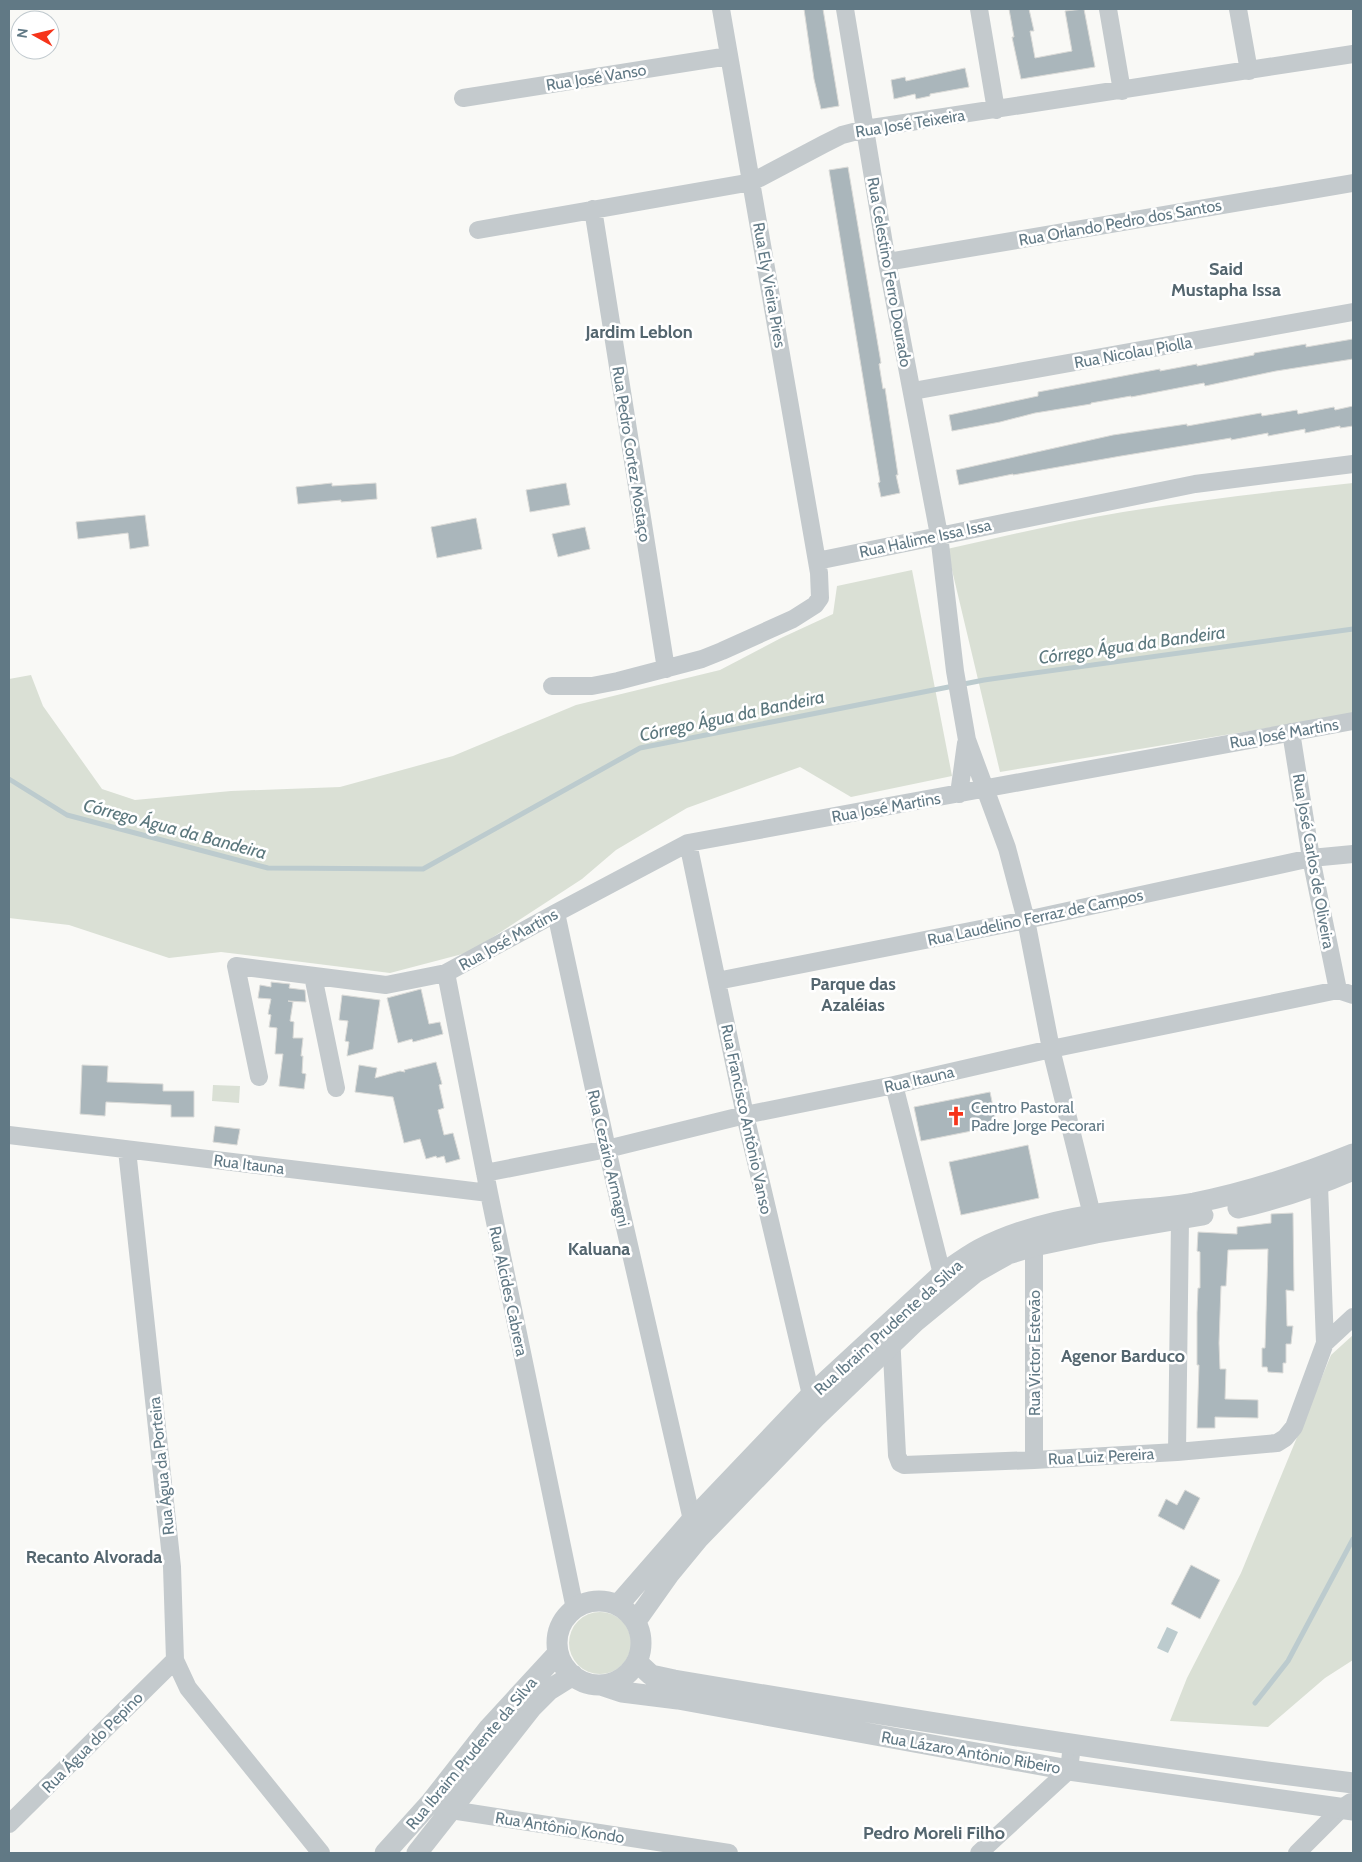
<svg xmlns="http://www.w3.org/2000/svg" width="1362" height="1862" font-family="Cabin,sans-serif">
	<rect width="100%" height="100%" fill="#f9f9f6"/>
	<path fill="#dae0d5" d="M1353,483V714L1000,772L947,549C1006,536 1064,522 1123,512C1199,500 1276,491 1353,483Z
		M912,570L952,776L851,797L800,767L687,808L616,850L582,879L470,952L390,973L221,952L169,958L69,925L9,918V679L31,675L43,706L102,789L135,800L231,791L340,787L453,756L576,705L720,670L781,638L833,614L837,586Z
		M213,1085L240,1086L239,1103L212,1101Z
		M1353,1335V1660L1325,1678L1268,1727L1170,1721L1187,1678L1241,1573L1331,1355Z
		M569 1643a31 31 0 1 1 62 0a31 31 0 1 1-62 0Z"/>
	<path fill="#bccbce" d="M1167,1627L1178,1632L1168,1653L1157,1648Z"/>
	<g fill="none" stroke-linecap="round" stroke-linejoin="round">
		<path stroke="#bccbce" stroke-width="5" d="M9,779L67,815L268,868L423,869L640,748L984,680L1353,629
			M1255,1703L1288,1661L1353,1539"/>
	</g>
	<path fill="#aab6bb" stroke="#dbdbd8" d="M804,9H823L839,106L821,109L814,79Z
		M1009,9H1029L1034,31H1030L1035,58L1072,51L1065,11L1084,9L1095,67L1021,79L1012,37H1014Z
		M965,68L969,87L930,94V96L916,99L915,94L894,99L891,80L905,77L906,81Z
		M848,167L881,363L879,364L883,389L885,388L898,475H896L900,493L881,497L878,483L880,482L829,170Z
		M1353,339V359L1276,371L1205,386L1204,383L1131,397V396L1091,403V404L1035,413L1000,422L952,431L949,415L1038,396V392L1160,369V371L1197,364V366L1254,355V353L1306,344V347Z
		M1353,406V426L1340,428V426L1305,433V429L1268,436V433L1231,440V438L1121,456L1013,475V474L959,485L956,470L1113,435L1187,424V426L1261,413L1262,416L1297,410L1298,414L1334,407L1335,410Z
		M332,483V486L376,483L377,499L341,502V500L298,504L296,487Z
		M566,483L570,505L530,512L526,490Z
		M145,515L149,546L130,549L128,533L78,539L76,522Z
		M476,518L482,549L437,558L431,527Z
		M585,527L590,549L558,557L552,534Z
		M271,982L290,984L289,988L305,990L306,1002L288,1001L293,1002L290,1021L294,1022L293,1038H303L301,1056H303L302,1073L306,1074L304,1089L279,1086L283,1054H275L277,1028L269,1027L271,1015L268,1014L271,999L258,998L260,985L271,987Z
		M421,989L429,1024L440,1022L443,1034L413,1042L412,1039L398,1043L387,998Z
		M342,995L380,1000L373,1049L347,1056L349,1042L345,1041L348,1021L339,1020Z
		M436,1062L442,1084L439,1085L444,1108L438,1110L444,1135L453,1133L460,1159L446,1163L444,1156L437,1158L436,1156L426,1159L420,1139L404,1143L393,1097L355,1092L359,1065L377,1068L375,1078L400,1071L405,1072L404,1070Z
		M82,1065L108,1066L107,1082L163,1084V1091H194V1117H171V1105L106,1102L105,1116L80,1114Z
		M990,1092L997,1126L921,1141L914,1107Z
		M215,1126L240,1129L237,1145L213,1142Z
		M1028,1145L1039,1198L961,1215L949,1162Z
		M1293,1213L1294,1291L1286,1290L1287,1326H1293L1291,1344H1286V1363H1283V1373L1268,1372L1267,1367H1262V1348H1265L1268,1249L1228,1250L1226,1286H1221L1219,1343L1220,1369H1226L1225,1399L1258,1400V1418L1215,1417V1428H1197L1199,1365H1197V1313L1198,1288H1200V1252L1197,1251L1198,1232L1237,1234V1227L1271,1223V1214Z
		M1185,1490L1200,1498L1184,1530L1158,1516L1166,1499L1177,1505Z
		M1191,1565L1220,1580L1200,1619L1171,1604Z"/>
	<g fill="none" stroke-linecap="round" stroke-linejoin="round">
		<path stroke="#c4cacd" stroke-width="18" d="M845,9L887,262L939,535L955,671L967,740L1007,848L1026,920L1051,1049L1095,1227
			M979,9L996,110
			M1108,9L1122,91
			M1238,9L1249,71
			M463,98L729,56
			M593,209L666,669
			M478,230L752,182L824,144L842,135L865,129L1353,54
			M887,262L1353,183
			M913,391L1353,312
			M817,561L1195,484L1353,464
			M552,686H592L618,681L702,659L722,651L793,619L815,605L820,598L819,573L721,9
			M1291,732L1311,858L1338,990
			M959,794L966,743
			M688,843L745,1115L811,1395
			M556,913L607,1149L692,1520
			M446,973L489,1193L575,1609
			M313,976L336,1088
			M717,981L1026,920L1311,858L1353,854
			M259,1077L236,966L386,985L446,973L556,913L688,843L1353,721
			M894,1085L942,1274
			M9,1135L489,1193
			M127,1150L172,1567L175,1660L188,1688L321,1853
			M485,1173L607,1149L745,1115L894,1085L1051,1049L1338,990L1353,995
			M891,1334L897,1455L900,1463L904,1465L1034,1460L1177,1452L1277,1443L1285,1438L1294,1427L1325,1343L1319,1185
			M1325,1343L1353,1317
			M1177,1452L1180,1220
			M1034,1460V1246
			M451,1810L729,1853
			M9,1824L175,1660
			M979,1853L1069,1770L1072,1745
			M1297,1853L1342,1808L1351,1802"/>
		<path stroke="#c4cacd" stroke-width="21" d="M1238,1208C1278,1199 1316,1186 1353,1170
			M557 1643a42 42 0 1 1 84 0a42 42 0 1 1-84 0Z
			M618,1605L692,1520L811,1395L942,1274C955,1265 967,1256 980,1249C1015,1231 1054,1221 1092,1215C1126,1209 1160,1209 1194,1203C1249,1192 1301,1175 1353,1154
			M636,1621L670,1573L698,1539L815,1418L915,1322L976,1272L1008,1254L1034,1246L1096,1233L1203,1215
			M637,1662L651,1675L674,1680C900,1718 1126,1755 1353,1783
			M601,1685L622,1692L678,1699L1069,1770L1353,1810
			M385,1853L431,1802L489,1728L558,1653
			M417,1853L532,1707L549,1690L573,1675"/>
	</g>
	<defs>
		<symbol id="church-bare" viewBox="-9 -9 18 18"><path d="M-1.2-6h2.4v3.5h3.3v2.4h-3.3V6h-2.4V-.1h-3.3v-2.4h3.3Z" fill="#f6341a" stroke="#fff" stroke-width="2.5" paint-order="stroke"/></symbol>
	</defs>
	<g fill-rule="evenodd">
		<use href="#church-bare" x="942" y="1102" width="28" height="28"/>
	</g>
	<g text-anchor="middle" stroke-width="5" stroke-linejoin="round" paint-order="stroke">
		<g font-size="16" fill="#617985" stroke="#fff">
			<text transform="translate(596 77) rotate(-9)" y="6">Rua José Vanso</text>
			<text transform="translate(910 123) rotate(-9)" y="6">Rua José Teixeira</text>
			<text transform="translate(1120 222) rotate(-10)" y="6">Rua Orlando Pedro dos Santos</text>
			<text transform="translate(890 272) rotate(80)" y="6">Rua Celestino Ferro Dourado</text>
			<text transform="translate(770 285) rotate(80)" y="6">Rua Ely Vieira Pires</text>
			<text transform="translate(1133 352) rotate(-10)" y="6">Rua Nicolau Piolla</text>
			<text transform="translate(632 454) rotate(81)" y="6">Rua Pedro Cortez Mostaço</text>
			<text transform="translate(925 538) rotate(-12)" y="6">Rua Halime Issa Issa</text>
			<text transform="translate(1284 733) rotate(-10)" y="6">Rua José Martins</text>
			<text transform="translate(886 807) rotate(-10)" y="6">Rua José Martins</text>
			<text transform="translate(1314 861) rotate(80)" y="6">Rua José Carlos de Oliveira</text>
			<text transform="translate(1035 917) rotate(-12)" y="6">Rua Laudelino Ferraz de Campos</text>
			<text transform="translate(508 939) rotate(-29)" y="6">Rua José Martins</text>
			<text transform="translate(919 1079) rotate(-13)" y="6">Rua Itauna</text>
			<text transform="translate(747 1119) rotate(78)" y="6">Rua Francisco Antônio Vanso</text>
			<text transform="translate(609 1158) rotate(77)" y="6">Rua Cezário Armagni</text>
			<text transform="translate(249 1164) rotate(7)" y="6">Rua Itauna</text>
			<text transform="translate(509 1291) rotate(78)" y="6">Rua Alcides Cabrera</text>
			<text transform="translate(888 1327) rotate(-42)" y="6">Rua Ibraim Prudente da Silva</text>
			<text transform="translate(1034 1353) rotate(-90)" y="6">Rua Victor Estevão</text>
			<text transform="translate(1101 1456) rotate(-3)" y="6">Rua Luiz Pereira</text>
			<text transform="translate(161 1466) rotate(-96)" y="6">Rua Água da Porteira</text>
			<text transform="translate(92 1742) rotate(-45)" y="6">Rua Água do Pepino</text>
			<text transform="translate(971 1752) rotate(10)" y="6">Rua Lázaro Antônio Ribeiro</text>
			<text transform="translate(471 1753) rotate(-50)" y="6">Rua Ibraim Prudente da Silva</text>
			<text transform="translate(560 1827) rotate(9)" y="6">Rua Antônio Kondo</text>
		</g>
		<g font-size="16" fill="#617985" stroke="#fff" text-anchor="start">
			<text x="971" y="1113">Centro Pastoral<tspan x="971" dy="18">Padre Jorge Pecorari</tspan></text>
		</g>
		<g font-size="18" font-weight="bold" fill="#54666f" stroke="#fff">
			<text x="1226" y="275">Said<tspan x="1226" dy="21">Mustapha Issa</tspan></text>
			<text x="639" y="338">Jardim Leblon</text>
			<text x="853" y="990">Parque das<tspan x="853" dy="21">Azaléias</tspan></text>
			<text x="599" y="1255">Kaluana</text>
			<text x="1123" y="1362">Agenor Barduco</text>
			<text x="94" y="1563">Recanto Alvorada</text>
			<text x="934" y="1839">Pedro Moreli Filho</text>
		</g>
		<g font-size="18" font-style="italic" fill="#5c787e" stroke="#fff">
			<text transform="translate(1132 645) rotate(-8)" y="6">Córrego Água da Bandeira</text>
			<text transform="translate(732 716) rotate(-12)" y="6">Córrego Água da Bandeira</text>
			<text transform="translate(175 829) rotate(15)" y="6">Córrego Água da Bandeira</text>
		</g>
	</g>
	<rect width="1362" height="1862" fill="none" stroke="#617985" stroke-width="20"/>
	<g transform="translate(35 35) rotate(278)"><circle r="24" fill="#ffffff" stroke="#c0c9ce"/>
	<path d="M0-4L9 19L0 12L-9 19Z" fill="#f6341a"/>
	<text y="-8" font-size="14" font-weight="bold" text-anchor="middle" fill="#617985">N</text>
	</g>
</svg>
